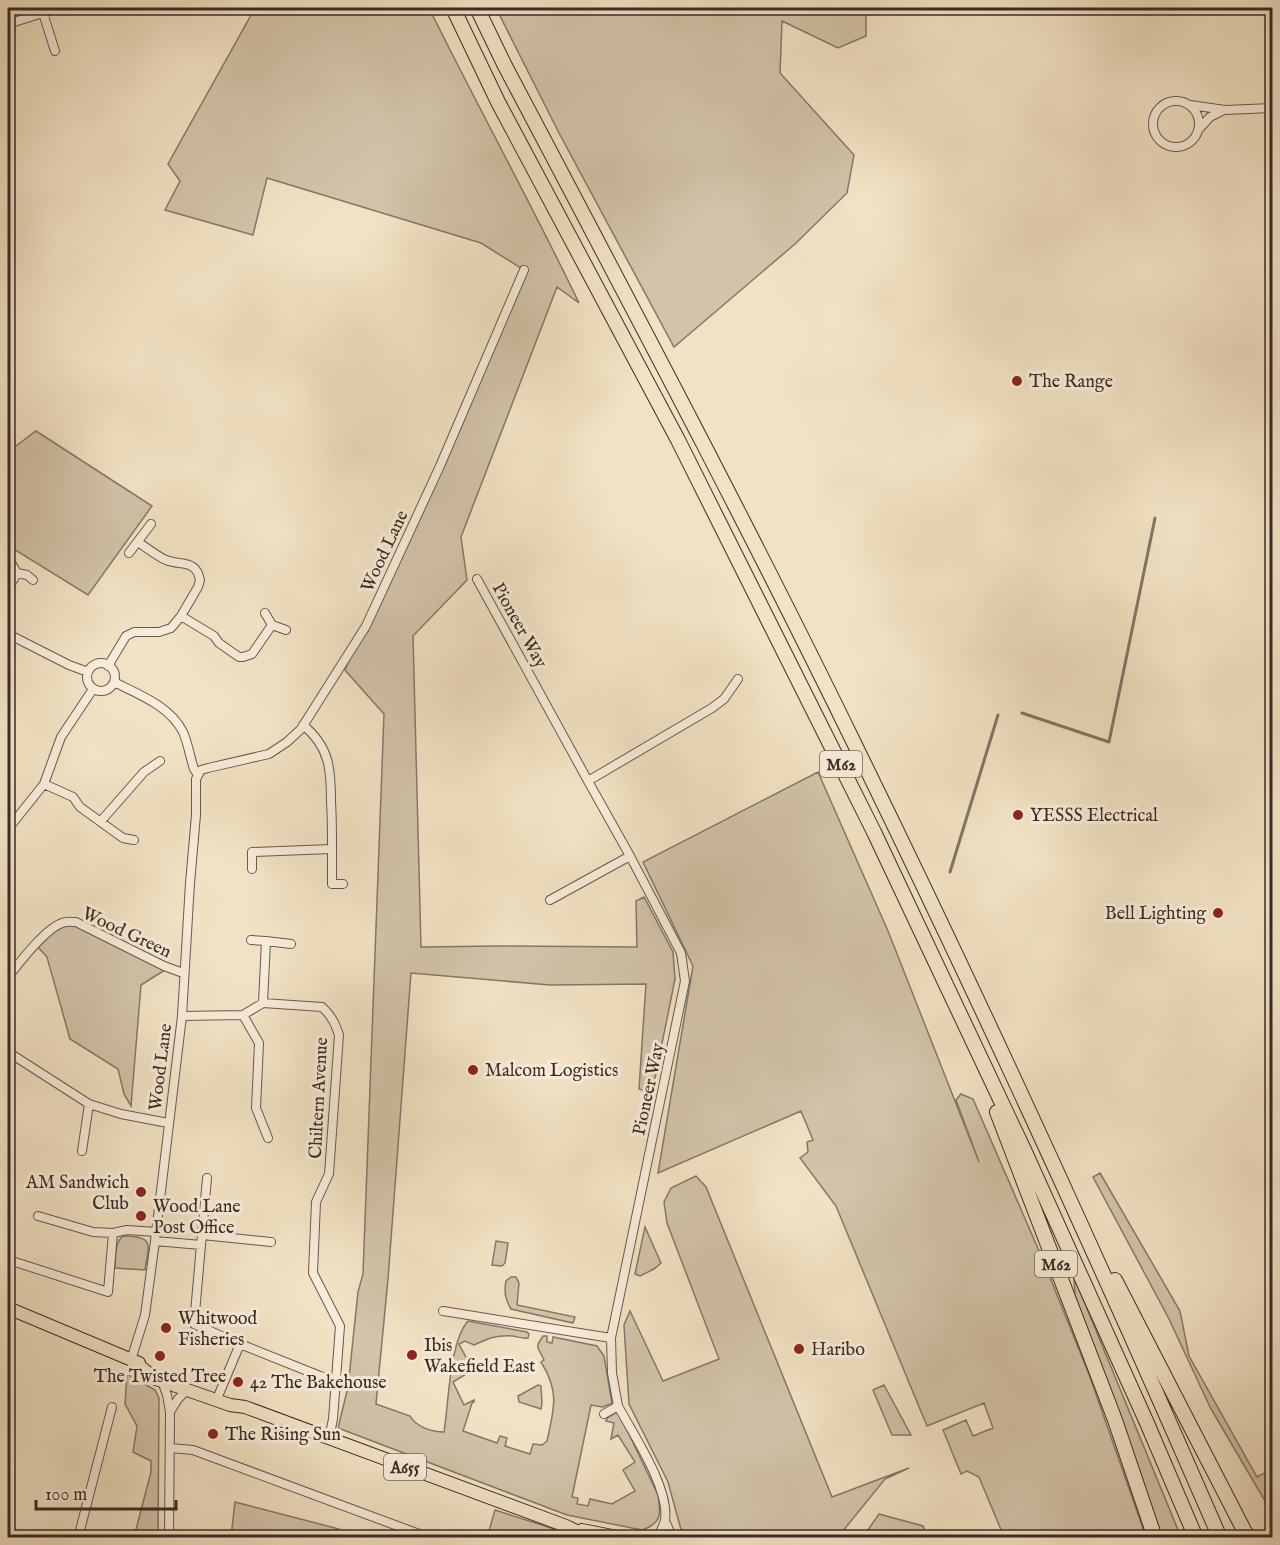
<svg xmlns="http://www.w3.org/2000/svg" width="1280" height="1545" font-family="'IM FELL English',serif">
	<rect width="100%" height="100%" fill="#f2e2c4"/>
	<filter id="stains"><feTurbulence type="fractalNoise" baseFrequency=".00333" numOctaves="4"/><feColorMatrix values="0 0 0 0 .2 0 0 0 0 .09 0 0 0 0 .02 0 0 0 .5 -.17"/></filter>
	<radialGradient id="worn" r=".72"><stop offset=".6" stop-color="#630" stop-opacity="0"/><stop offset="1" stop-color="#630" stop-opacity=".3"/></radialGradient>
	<path fill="#d3c3a9" stroke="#867768" stroke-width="1.5" d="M255,8H429C478,107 531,203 579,303L557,287L461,537L467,580L413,636L421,947L499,946L637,947L636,901L644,897L673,952L675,979L652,1093L639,1089L646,984L550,985L411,973L388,1279L376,1404L410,1416C416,1427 432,1432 444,1432C449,1402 449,1343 468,1321L527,1332L529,1334L528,1338C523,1339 519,1337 513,1336C496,1335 489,1338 474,1345L465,1341L459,1344L468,1361L466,1363L471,1371L453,1382L464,1405L474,1400V1402L472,1403L463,1431L497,1443L500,1436L507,1438L505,1446L530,1454L533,1444L542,1445L547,1441C554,1409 560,1392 541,1362L544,1360L538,1348V1344L543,1336H547V1342L552,1343L553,1337L597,1346L604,1356L612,1403L603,1407L591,1405L572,1497L578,1498L577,1504L588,1506L590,1499L612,1504L635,1491L623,1470L635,1462L618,1435L611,1439L614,1423L606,1421L607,1418L618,1411L658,1495C661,1514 662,1523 642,1530L567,1515L338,1428L348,1387L358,1292L363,1274L384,714L345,670L524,270L481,243L267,178L253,235L165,210L180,181L168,164Z
		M496,8H861L866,15V36L838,48L782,21L780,73L854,155L847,193L795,244L674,347L559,133Z
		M36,431L152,506L88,595L12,548L8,543V452Z
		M818,772L888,931L979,1162L956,1100L961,1094L973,1099L1043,1260L1090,1377L1146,1537H1004L979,1477L967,1471L961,1474L943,1430L966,1420L973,1436L993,1428L984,1403L927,1426L836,1206L800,1158L808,1152L807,1142L813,1140L801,1111L658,1173L693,966L643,862Z
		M68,922L168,968L141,985L131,1106L124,1094L118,1069L70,1039L47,957L36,945Z
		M1100,1173L1180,1311L1189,1356L1257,1477L1272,1469V1513L1211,1409L1168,1317L1093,1177Z
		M696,1176L706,1187L832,1497L909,1468L885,1479L838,1537H683L668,1482L629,1404L624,1325L630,1311L663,1381L719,1359L667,1223L664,1202L671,1188Z
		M645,1227L661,1263L654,1269L640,1276L635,1274Z
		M123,1236C155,1236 149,1245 145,1270L115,1268C116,1257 114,1243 123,1236Z
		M496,1241L508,1243L505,1263L502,1266L492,1265Z
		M511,1277H516L519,1283L517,1305L575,1317L573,1323L511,1309C505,1299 504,1292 506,1281Z
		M1074,1277L1181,1537H1160L1075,1295Z
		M127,1374L155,1390L159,1398L158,1537H134L151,1472V1461L133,1452L137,1426L125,1404Z
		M538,1385L541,1386L542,1403L541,1409L519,1402L518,1396Z
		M884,1385L911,1435H892L873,1390Z
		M235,1502L339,1529L340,1537H231Z
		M495,1510L579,1537L487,1538Z
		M879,1514L923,1526L928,1537H863Z"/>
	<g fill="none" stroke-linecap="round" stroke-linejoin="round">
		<path stroke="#827464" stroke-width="3" d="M1022,713L1109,742L1155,518
			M950,872L998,715"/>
		<defs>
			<path id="street" d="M43,13L55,51
				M8,24L58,8
				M1153 124a23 23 0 1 1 46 0a23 23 0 1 1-46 0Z
				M1190,105L1225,110L1272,108
				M1198,130L1210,117L1224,110
				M129,553L151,524
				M10,561L17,573L27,575L33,580
				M477,579L588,781
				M8,589L17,573
				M265,613L272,625L286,630
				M181,616L214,636L219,643L239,657H243L252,654L272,625
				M8,634L69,665L88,672
				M87 677a14 14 0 1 1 28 0a14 14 0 1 1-28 0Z
				M108,666L126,636L134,632H159L171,628L181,616L198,587L200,580C196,559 181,566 166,560C157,556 147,548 138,542
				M114,682C138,694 170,706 183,732C188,743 190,757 194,769L198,775
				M303,725C330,747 331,770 331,802C332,817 332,833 332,849
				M44,784L73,797L80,807L123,838L134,840
				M101,821L144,772L160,761
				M8,829L44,784L61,737L93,689
				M630,856L588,781L712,708L724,699L738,679
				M252,869V852L332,849V884H343
				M550,900L630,856L681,953L685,981L611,1338
				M251,940L266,941
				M8,977C20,962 45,929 62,923C67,921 72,922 76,922L164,966L183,973
				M263,1003L266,941L291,944
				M243,1015L259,1043L256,1108L268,1138
				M182,1016L243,1015L263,1003L322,1007C331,1015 335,1023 339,1035L329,1174L316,1202L313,1273L340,1326L333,1419L329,1438
				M8,1052L89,1104L121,1114L168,1123
				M82,1151L89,1104
				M38,1216L93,1232L113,1233L127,1230L157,1232
				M202,1235L207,1178
				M155,1241L201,1245L194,1324L240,1344
				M201,1245L202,1235L271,1242
				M12,1261L108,1292L113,1233
				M443,1311L611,1338L612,1373L618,1406
				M131,1360L145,1315L155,1241L182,1016L190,883L196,815V779L201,770L208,768L269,754L287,742L301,729L366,626L440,466L524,270
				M162,1381L167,1395L170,1412L169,1538
				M219,1394L240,1344L320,1376L336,1380
				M170,1412L178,1399L187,1390
				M604,1414L618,1406C633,1434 670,1489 665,1520C664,1526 660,1532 657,1538
				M170,1448L193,1450L430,1538
				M665,1521L673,1538
				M78,1538L112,1407"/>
			<path id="primary" d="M8,1308L139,1363
				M133,1361L156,1379L230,1405L245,1407L566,1526L591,1538
				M582,1530L622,1538"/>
			<path id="highway" d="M453,8L498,102L678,440L874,832L1025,1152L1147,1423L1196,1538
				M477,8L504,64C623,290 743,515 855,745C983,1006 1104,1271 1220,1538
				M997,1112L1115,1420L1155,1538
				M1115,1280L1248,1538"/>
		</defs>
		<use href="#street" stroke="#67594e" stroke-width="10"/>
		<use href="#primary" stroke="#392b26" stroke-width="14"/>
		<use href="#highway" stroke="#392b26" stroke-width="16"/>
		<use href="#street" stroke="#f7ecd9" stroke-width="8"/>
		<use href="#primary" stroke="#f2e2c4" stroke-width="12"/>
		<use href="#highway" stroke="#f2e2c4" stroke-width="14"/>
	</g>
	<g fill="#8f2418" stroke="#f7ecd9" stroke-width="2">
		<circle cx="1017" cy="381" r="6"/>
		<circle cx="1018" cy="815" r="6"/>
		<circle cx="1218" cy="913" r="6"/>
		<circle cx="473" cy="1070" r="6"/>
		<circle cx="141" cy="1192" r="6"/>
		<circle cx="141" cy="1216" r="6"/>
		<circle cx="166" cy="1328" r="6"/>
		<circle cx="799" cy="1349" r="6"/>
		<circle cx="412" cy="1355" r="6"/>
		<circle cx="160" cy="1356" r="6"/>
		<circle cx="238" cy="1382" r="6"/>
		<circle cx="213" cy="1434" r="6"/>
	</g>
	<g text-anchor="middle" stroke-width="6" stroke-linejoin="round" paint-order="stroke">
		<g fill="#f7ecd9" stroke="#72655c" stroke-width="1.5">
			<rect x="820" y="751" width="42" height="26" rx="4.5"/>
			<rect x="1035" y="1251" width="42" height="26" rx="4.5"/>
			<rect x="384" y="1454" width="42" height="26" rx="4.5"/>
		</g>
		<g font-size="16" font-weight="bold" fill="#392b26">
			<text x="841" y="770">M62</text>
			<text x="1056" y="1270">M62</text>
			<text x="405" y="1473">A655</text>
		</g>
		<g font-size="18" fill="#392b26" stroke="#f7ecd9" text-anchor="start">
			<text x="1029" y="387">The Range</text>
			<text x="1030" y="821">YESSS Electrical</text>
			<text x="1206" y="919" text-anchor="end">Bell Lighting</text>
			<text x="485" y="1076">Malcom Logistics</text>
			<text x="129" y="1188" text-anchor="end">AM Sandwich<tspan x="129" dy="21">Club</tspan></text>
			<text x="153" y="1212">Wood Lane<tspan x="153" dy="21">Post Office</tspan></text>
			<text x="178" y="1324">Whitwood<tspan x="178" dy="21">Fisheries</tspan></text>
			<text x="424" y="1351">Ibis<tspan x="424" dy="21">Wakefield East</tspan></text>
			<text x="811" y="1355">Haribo</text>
			<text x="160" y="1382" text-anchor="middle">The Twisted Tree</text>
			<text x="250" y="1388">42 The Bakehouse</text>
			<text x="225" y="1440">The Rising Sun</text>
		</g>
		<g font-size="18" fill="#392b26" stroke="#f7ecd9">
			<text transform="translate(384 551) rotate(-65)" y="6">Wood Lane</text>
			<text transform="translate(520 625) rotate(61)" y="6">Pioneer Way</text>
			<text transform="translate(127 932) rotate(25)" y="6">Wood Green</text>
			<text transform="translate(160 1067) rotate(-83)" y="6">Wood Lane</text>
			<text transform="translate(648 1089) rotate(-78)" y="6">Pioneer Way</text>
			<text transform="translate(318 1098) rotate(-87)" y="6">Chiltern Avenue</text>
		</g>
	</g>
	<rect width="1280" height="1545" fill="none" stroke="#f2e2c4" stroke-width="30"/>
	<rect x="9" y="9" width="1262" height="1527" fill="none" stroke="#392b26" stroke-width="3"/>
	<rect x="15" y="15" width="1250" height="1515" fill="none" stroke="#392b26" stroke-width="1.5"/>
	<path d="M36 1500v9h140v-9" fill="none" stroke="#392b26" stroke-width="3"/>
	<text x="45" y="1500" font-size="18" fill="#392b26" stroke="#f7ecd9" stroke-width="4.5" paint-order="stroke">100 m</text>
	<rect width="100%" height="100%" filter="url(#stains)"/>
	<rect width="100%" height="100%" fill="url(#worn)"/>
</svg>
